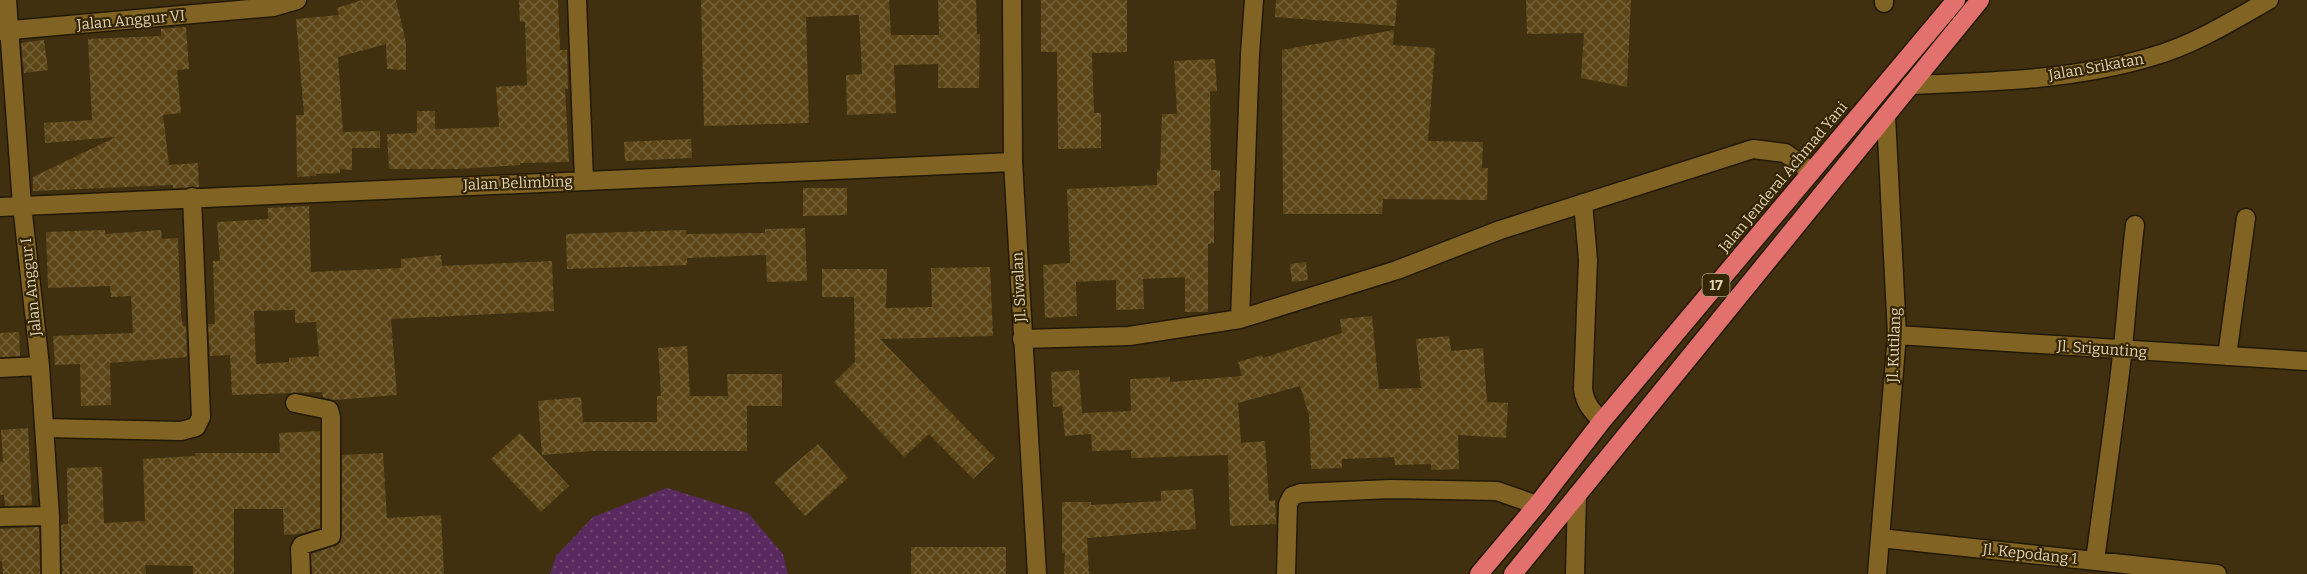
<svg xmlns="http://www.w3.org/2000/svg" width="2307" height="574" font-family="Bitter,serif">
	<defs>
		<pattern id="grass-dots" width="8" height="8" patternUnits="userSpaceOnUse" patternTransform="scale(1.5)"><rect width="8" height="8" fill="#592a5f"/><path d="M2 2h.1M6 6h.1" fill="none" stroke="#714874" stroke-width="1.8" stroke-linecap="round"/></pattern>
		<pattern id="building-cross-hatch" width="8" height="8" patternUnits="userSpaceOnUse" patternTransform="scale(1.5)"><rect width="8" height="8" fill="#5c4618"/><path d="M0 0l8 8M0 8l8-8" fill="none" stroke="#736037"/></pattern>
	</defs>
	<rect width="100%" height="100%" fill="#40300f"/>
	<path fill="url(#grass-dots)" d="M667,488L748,513L783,554L788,574H550L556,556L593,517Z"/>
	<path fill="url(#building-cross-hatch)" fill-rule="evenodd" d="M362,0H396L406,42V70L387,69L386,44L338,57L343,132L380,131V148H352V170L340,169V173L316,174V176L297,177L296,115H304L296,19L339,15L337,8Z
		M519,0H558L560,50H567L568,89H565L569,162L520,163V165L458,169H389L387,134L415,133L417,131V111H435V129L499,127L496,87L527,85L525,22H520Z
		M701,0H889L891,35H939L938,0H976L977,34H980L979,88H938V64L894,65L896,113L847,115L846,75L862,74L859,15L806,17L809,123L704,126Z
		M1041,0H1127V52L1092,53L1094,113H1101V148L1058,149L1057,52H1041Z
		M1276,0H1397L1395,26L1275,17Z
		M1526,0H1631L1627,87L1581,78L1584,33L1527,34Z
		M186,27L189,69L177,70L181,113L163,115L169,165L198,163L199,187L173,188V185L33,191V177L116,137L45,143L44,123L92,120L88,39L161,36V29Z
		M1394,30L1393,45L1435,48L1428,141L1483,142L1482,168H1488L1487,200L1383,199L1382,214H1283L1282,50Z
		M44,40L48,70L24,73L21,43Z
		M1215,59L1217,91L1210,92L1211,170H1220V191H1214V243L1208,244V312H1185V277L1143,279L1144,309L1116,310V280L1076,282L1077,316L1045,318L1043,265L1070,263L1067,189L1157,185V170H1160L1162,114H1177L1174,61Z
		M691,139L692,158L625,161L624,142Z
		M803,188H847V215L803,216Z
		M309,206L311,272L401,268V259L441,255L442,266L552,261L554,311L391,319L397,395L334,400L323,397L322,392L232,395L230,355L210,356L208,324H215L213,261H220L217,222L268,219V208ZM295,310V323L316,322L319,356L289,358V362L256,364L254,311Z
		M805,228L807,281L767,282L766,255L687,258V265L567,269L566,234L686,230V234L765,233V229Z
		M105,230V234L161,230L162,239L178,238L181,315L183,326H186L187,357L110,363L111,405L81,406L80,364L55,365L53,336L133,333L131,296L111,297L110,286L48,288L46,232Z
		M1306,262L1308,280L1292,282L1290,264Z
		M990,267L993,336L880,339L995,458L973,479L929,434L904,457L834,382L855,362L854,297H822V269H887L886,308L932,307L931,268Z
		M1372,316L1379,389L1421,388L1416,339L1449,336L1451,351L1483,348L1487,402L1508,403L1506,438L1458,435L1459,469L1431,470V464L1395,465L1394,457L1342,459V468L1311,469L1309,415L1300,386L1238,403L1241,443L1265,441L1269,501L1275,500L1276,524L1230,526L1228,455L1131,458V450L1092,451L1091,434L1065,436L1062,406L1053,407L1051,372L1079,370L1082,413L1131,411L1130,379L1170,377V382L1242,376L1238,362L1262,355L1263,358L1342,333L1340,319Z
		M19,332L20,356L0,357V333Z
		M687,346L690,396H728L727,374H782V406H747V451H592L542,455L538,401L581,397L583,422H657V396H661L658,348Z
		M28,428L32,505L5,506L4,495H0V462H3L1,430Z
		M320,431V528L300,534L284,535L283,509H234V574H193V566L145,565L146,574H62L61,525L68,524L67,468L102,467L104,523L145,521L143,459L195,456V453H280L279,433Z
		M520,433L569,486L541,512L491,459Z
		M818,444L848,478L805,516L774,482Z
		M383,453L387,518L441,515L444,574H312L311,554L335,546L340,543L342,537V455Z
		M1193,489L1196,529L1087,538L1089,574H1064L1065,552L1062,553V502H1091V505L1161,501V491Z
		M39,527L40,574H3L2,561H0V529Z
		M911,547H1006V574H911Z"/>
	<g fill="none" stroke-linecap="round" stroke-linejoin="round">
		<defs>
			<path id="street" d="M7,0L22,205L40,366L50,516L51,574
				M577,0L584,180
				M1884,3V0
				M0,31L273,7L297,0
				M1910,85C1991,82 2076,80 2154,56C2195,44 2232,21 2269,0
				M1583,203L1588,260L1583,389C1585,404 1592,411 1602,421
				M0,207L1013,162
				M1240,319L1250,54L1254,0
				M1897,335L2307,361
				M1022,339L1129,336L1240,319L1397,270L1500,230L1753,149L1785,153L1811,171
				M2227,356L2246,218
				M0,368L40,366
				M295,403L329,410L331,417V536L302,545L300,549L301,574
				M44,428L181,431L196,427L201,417L192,197
				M0,517L50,516
				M1880,538L2217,574
				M2095,561C2104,490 2115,419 2123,347C2127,306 2130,266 2135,225
				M1286,574L1288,504L1292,496L1301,493L1391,489L1497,491L1537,505
				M1575,574L1577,495
				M1877,574L1897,335L1886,116"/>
			<path id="secondary" d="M1012,0L1013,162L1037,574"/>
			<path id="highway" d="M1479,574L1537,505L1602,421L1956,0
				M1513,574L1980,0"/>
		</defs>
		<use href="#street" stroke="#221906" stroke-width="21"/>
		<use href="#secondary" stroke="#221906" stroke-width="21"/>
		<use href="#highway" stroke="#221906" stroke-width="21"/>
		<use href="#street" stroke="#816324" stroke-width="18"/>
		<use href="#secondary" stroke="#816324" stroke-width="18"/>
		<use href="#highway" stroke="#e2716e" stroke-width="18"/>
	</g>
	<g text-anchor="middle" stroke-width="4.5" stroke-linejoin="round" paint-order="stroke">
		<rect fill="#352604" stroke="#af9f80" stroke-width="1.5" x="1702.5" y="274" width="27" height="22" rx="4.5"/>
		<g font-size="14" font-weight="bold" fill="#e3d3b5">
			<text x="1716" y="290">17</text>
		</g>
		<g font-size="15" fill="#e3d3b5" stroke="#352604">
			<text transform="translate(131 20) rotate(-5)" y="5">Jalan Anggur VI</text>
			<text transform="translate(2096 67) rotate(-10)" y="5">Jalan Srikatan</text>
			<text transform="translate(1783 177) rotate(-50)" y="5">Jalan Jenderal Achmad Yani</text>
			<text transform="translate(518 183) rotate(-2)" y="5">Jalan Belimbing</text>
			<text transform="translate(31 287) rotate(-96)" y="5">Jalan Anggur I</text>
			<text transform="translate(1019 287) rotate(-93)" y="5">Jl. Siwalan</text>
			<text transform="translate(1894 345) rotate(-88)" y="5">Jl. Kutilang</text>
			<text transform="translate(2102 349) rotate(4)" y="5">Jl. Srigunting</text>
			<text transform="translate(2030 554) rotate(6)" y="5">Jl. Kepodang 1</text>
		</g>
	</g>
</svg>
